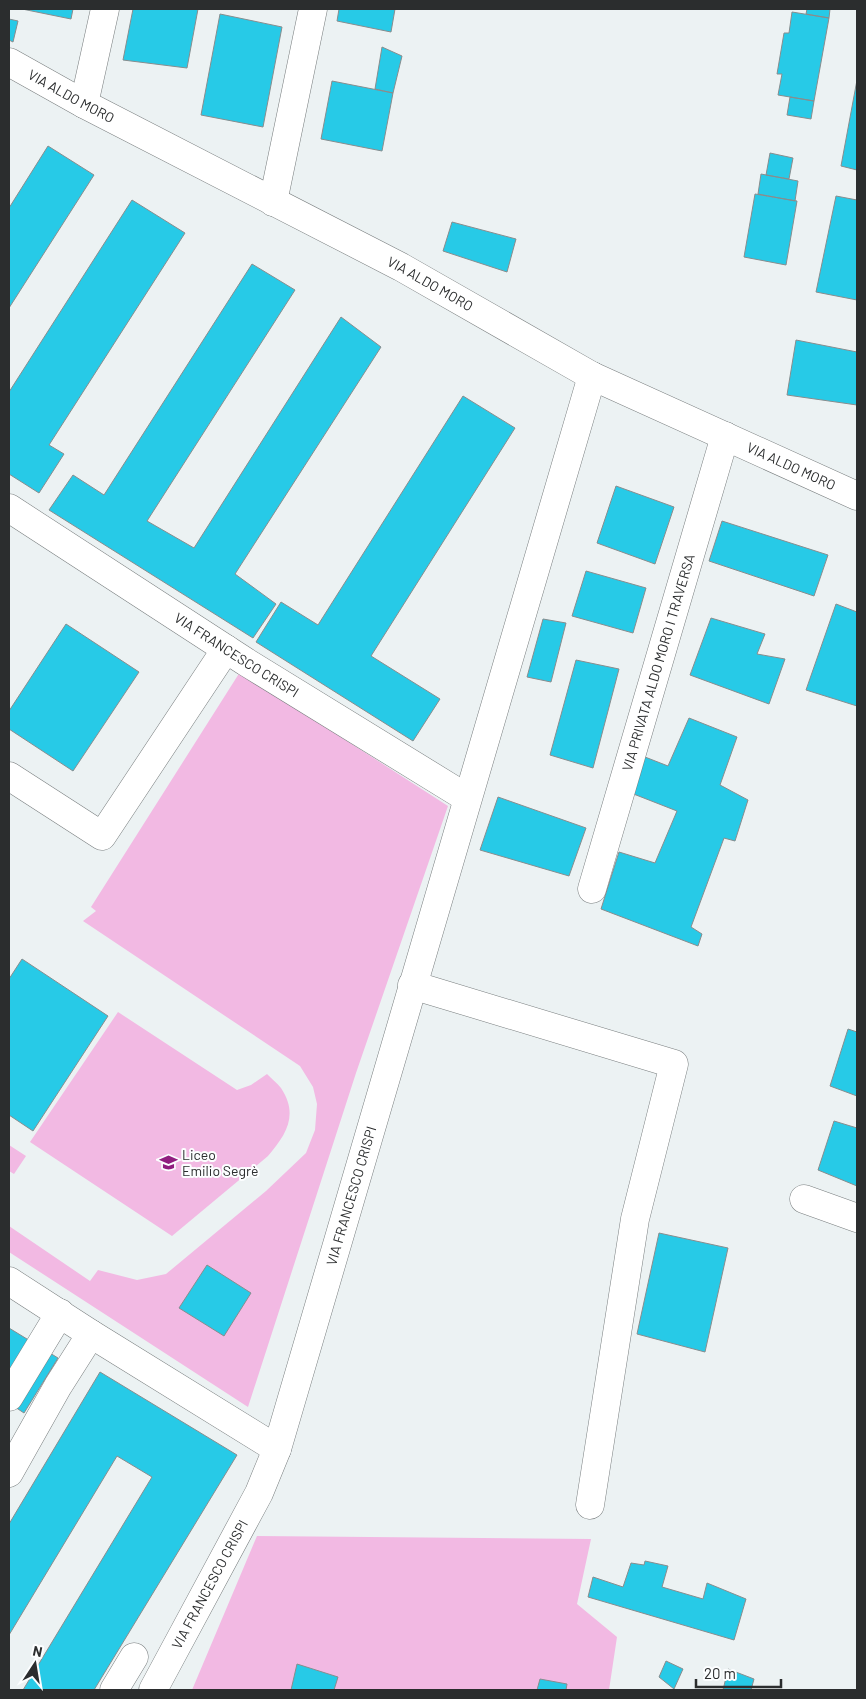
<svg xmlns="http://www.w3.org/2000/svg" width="866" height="1699" font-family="Barlow,sans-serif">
	<rect width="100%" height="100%" fill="#ecf2f3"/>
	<path fill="#f2b9e3" d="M240,672L448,806L356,1073L248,1407L9,1252V1226L90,1281L98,1270L137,1280L166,1274L266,1191L306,1153L315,1130L317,1104L313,1087L300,1066L83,921L96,911L91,907Z
		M118,1012L237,1090L251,1085L267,1074C271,1078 277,1083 281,1088C299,1115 286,1135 268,1156L172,1236L30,1142Z
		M9,1145L26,1156L14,1174L9,1171Z
		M257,1536L591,1539L577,1604L617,1637L609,1690H192Z"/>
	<path fill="#27cae7" stroke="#888d8e" d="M22,9H73L71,19Z
		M133,9H198L187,68L123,60Z
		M339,9H395L391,32L337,21Z
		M807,9H830L829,18L806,14Z
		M792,12L829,18L814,101L778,95L782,74H777L784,33H789Z
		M220,14L282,27L263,127L201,115Z
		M9,19L18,21L13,42L9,40Z
		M382,47L402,56L393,93L375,89Z
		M857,80V170L841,166Z
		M332,81L393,93L382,151L321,139Z
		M790,97L814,101L811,119L787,115Z
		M48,146L94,175L9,308V208Z
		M770,153L793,158L789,179L766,175Z
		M761,174L798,181L795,201L758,194Z
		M755,194L797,201L786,265L744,257Z
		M836,196L857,200V300L816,292Z
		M132,200L185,233L49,445L64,454L39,493L9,474V392Z
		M452,222L516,239L507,272L443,251Z
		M252,264L295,290L147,521L194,548L341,317L381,347L235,574L276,604L253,638L49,510L73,475L104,495Z
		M796,340L857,352V405L787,395Z
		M463,396L515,428L371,656L440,699L413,741L256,642L281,602L318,625Z
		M616,486L674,507L655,564L597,543Z
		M722,521L828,555L814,596L709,561Z
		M586,571L646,588L633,633L572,616Z
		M836,604L857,612V706L806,690Z
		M711,618L765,634L757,654L785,659L769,704L690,675Z
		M543,619L566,623L551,682L527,677Z
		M66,624L139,672L73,771L9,729V711Z
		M576,660L619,669L593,768L550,755Z
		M689,718L737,737L720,785L748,800L735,841L724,838L691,927L702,934L698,946L601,909L619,852L655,863L677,811L631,793L645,757L668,766Z
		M498,797L586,828L569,876L480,850Z
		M22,959L108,1016L33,1131L9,1115V979Z
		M848,1029L857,1032V1096L830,1086Z
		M834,1121L857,1128V1186L818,1170Z
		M659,1233L728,1248L705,1352L637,1334Z
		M207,1265L251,1293L224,1336L179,1308Z
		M9,1328L58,1358L24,1413L9,1403Z
		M100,1372L237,1455L94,1690H23L152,1477L117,1456L9,1635V1524Z
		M645,1561L668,1566L662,1587L703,1599L707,1583L746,1599L734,1640L588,1597L593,1577L623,1587L631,1563L644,1565Z
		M666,1661L683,1669L674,1689L659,1677Z
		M297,1664L338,1677L334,1690H291Z
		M728,1669L754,1679L751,1690H723Z
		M540,1679L567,1684L566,1690H537Z"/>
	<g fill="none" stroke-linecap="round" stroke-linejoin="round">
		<defs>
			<g id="minor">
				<path id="s1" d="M9,62L84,104L401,267L592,376L857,496"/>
				<path d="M84,104L105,9"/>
				<path d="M273,202L313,9"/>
				<path id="s2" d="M9,508L246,662L467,798"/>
				<path d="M9,776L102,836L226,649"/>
				<path id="s3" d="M592,889L725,436"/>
				<path d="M412,985L674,1064L635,1219L590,1505"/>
				<path d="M804,1199L857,1218"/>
				<path d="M9,1281L91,1334L277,1449"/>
				<path d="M9,1397L60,1313"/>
				<path d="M9,1473L58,1386L91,1334"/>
				<path d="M114,1690L134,1657"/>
				<path id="s4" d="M153,1690L259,1493L277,1449L592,376"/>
			</g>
		</defs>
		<use href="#minor" stroke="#797e7f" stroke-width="29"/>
		<use href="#minor" stroke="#fff" stroke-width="28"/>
	</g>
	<defs>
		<symbol id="school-bare" viewBox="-9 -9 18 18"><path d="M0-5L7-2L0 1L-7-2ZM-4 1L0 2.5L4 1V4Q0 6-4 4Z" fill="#901e7f" stroke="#fcfeff" stroke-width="2.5" paint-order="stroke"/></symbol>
	</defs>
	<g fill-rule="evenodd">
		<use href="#school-bare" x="156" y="1150" width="25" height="25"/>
	</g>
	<g text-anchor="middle" stroke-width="4" stroke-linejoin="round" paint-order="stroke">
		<g font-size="14" fill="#2b2d2e" stroke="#fcfeff">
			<text dy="5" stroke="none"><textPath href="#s1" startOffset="71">VIA ALDO MORO</textPath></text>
			<text dy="5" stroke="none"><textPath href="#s1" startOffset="476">VIA ALDO MORO</textPath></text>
			<text dy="5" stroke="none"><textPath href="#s1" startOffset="881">VIA ALDO MORO</textPath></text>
			<text dy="5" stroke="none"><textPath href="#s2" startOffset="271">VIA FRANCESCO CRISPI</textPath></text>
			<text dy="5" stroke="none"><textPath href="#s3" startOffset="236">VIA PRIVATA ALDO MORO I TRAVERSA</textPath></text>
			<text dy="5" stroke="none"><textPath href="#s4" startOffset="535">VIA FRANCESCO CRISPI</textPath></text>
			<text dy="5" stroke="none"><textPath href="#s4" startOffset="120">VIA FRANCESCO CRISPI</textPath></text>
		</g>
		<g font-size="14" fill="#2b2d2e" stroke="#fcfeff" text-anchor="start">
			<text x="182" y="1160">Liceo<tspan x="182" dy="16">Emilio Segrè</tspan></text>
		</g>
	</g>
	<rect width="866" height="1699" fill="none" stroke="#2b2d2e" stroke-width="20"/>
	<g transform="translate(35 1664) rotate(12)" stroke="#fcfeff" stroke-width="4" paint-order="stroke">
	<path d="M0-4L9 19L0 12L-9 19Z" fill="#2b2d2e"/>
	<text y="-8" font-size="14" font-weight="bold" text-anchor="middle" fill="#2b2d2e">N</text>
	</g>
	<path d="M696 1679v8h85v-8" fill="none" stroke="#2b2d2e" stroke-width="2.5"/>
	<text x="704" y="1679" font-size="15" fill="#2b2d2e" stroke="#fcfeff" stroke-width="4" paint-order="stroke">20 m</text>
</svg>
